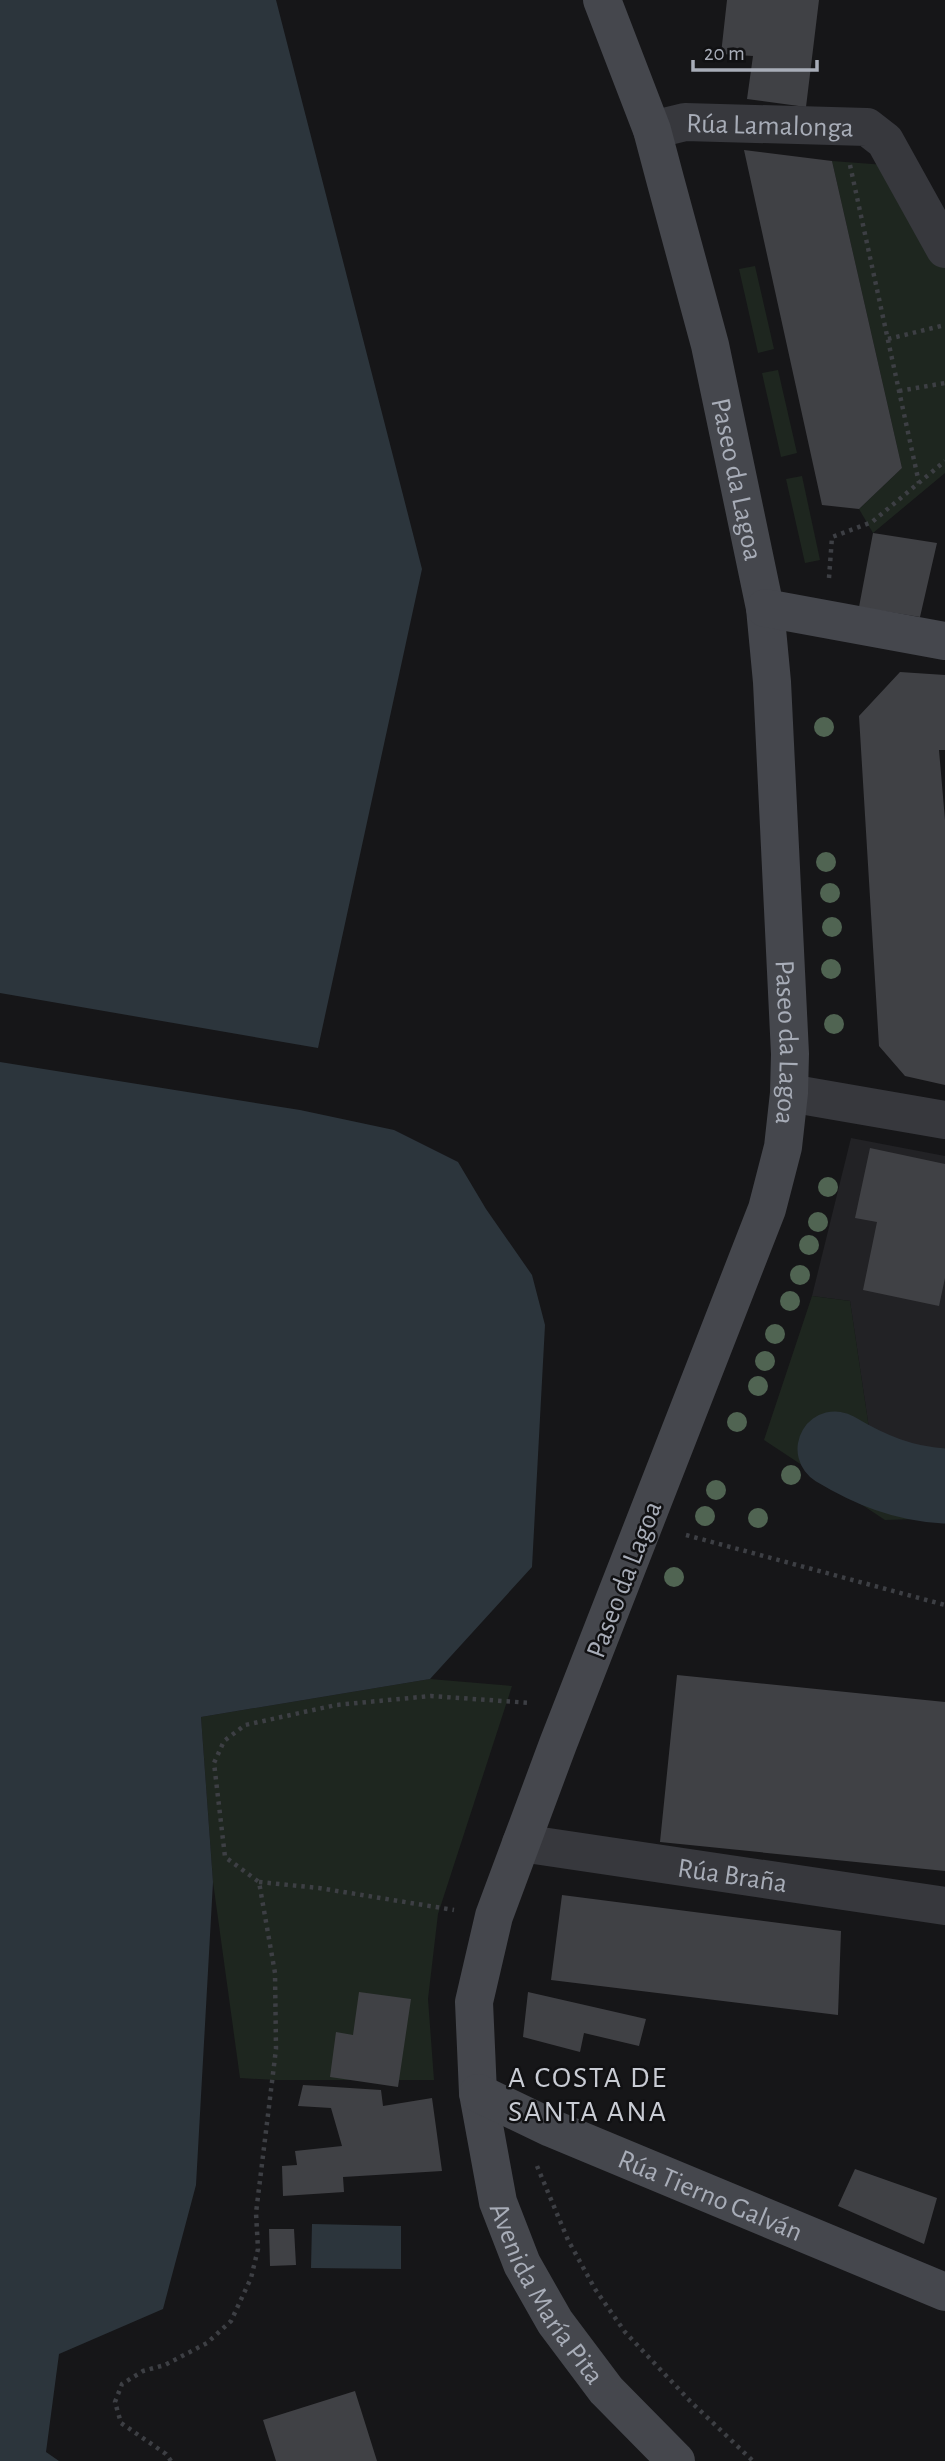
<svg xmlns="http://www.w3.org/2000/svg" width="945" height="2461" font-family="'Alegreya Sans',sans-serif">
	<rect width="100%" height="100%" fill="#161618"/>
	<path fill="#222225" d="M851,1138L945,1156V1457L870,1435L850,1301L812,1296Z"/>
	<path fill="#1e261f" d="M832,161L899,166L945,249V473L873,533L859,509L902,468Z
		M755,266L774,349L758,353L739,269Z
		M778,370L797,453L781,457L762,373Z
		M802,476L820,560L805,563L786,479Z
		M812,1296L850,1301L870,1435L945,1457V1518L885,1520L764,1440Z
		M430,1679L512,1686L438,1914L428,1999L434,2080H276L240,2078L213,1882L201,1717Z"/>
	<path fill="#2c353c" d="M0,0H276L422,569L318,1048L0,993Z
		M0,1062L300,1110L394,1130L458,1162L486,1209L532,1275L545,1325L532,1567L430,1679L201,1717L213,1882L196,2185L163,2309L59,2354L46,2452L59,2461H0Z
		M312,2224L401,2226V2269L311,2268Z"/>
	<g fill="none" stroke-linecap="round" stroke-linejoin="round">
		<path stroke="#2c353c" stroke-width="75" d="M835,1449C870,1470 904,1484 945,1486"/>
	</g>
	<path fill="#404145" d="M727,0H819L806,107L747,99L753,56L721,54Z
		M744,150L832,161L902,468L859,509L822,505Z
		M873,533L937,543L920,617L859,607Z
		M900,672L945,675V750H939L945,820V1085L905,1076L879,1046L859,716Z
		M870,1148L945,1164V1278L939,1306L863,1290L877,1222L855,1218Z
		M677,1675L945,1702V1871L660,1842Z
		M562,1895L841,1931L838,2015L551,1980Z
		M359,1992L411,1999L398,2087L330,2077L336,2032L353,2035Z
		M528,1992L646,2019L639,2046L584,2033L580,2052L523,2037Z
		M303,2085L381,2090L383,2106L432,2098L442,2171L343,2177L344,2192L283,2196L282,2166L297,2165L295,2151L342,2146L331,2108L298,2106Z
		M855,2169L937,2198L924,2244L838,2206Z
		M269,2229H294L296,2265L270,2266Z
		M355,2391L377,2461H276L263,2420Z"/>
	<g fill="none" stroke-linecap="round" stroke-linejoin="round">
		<path stroke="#3d3f44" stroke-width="4.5" stroke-dasharray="3.5 5" stroke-linecap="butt" d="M850,165L919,483
			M888,339L945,325
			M899,391L945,383
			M829,578L832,537L872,522L945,461
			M686,1535L945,1605
			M259,1882L319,1888L454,1910
			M537,2166L568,2240L595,2289L625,2332L690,2401L753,2461
			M171,2461L166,2454L121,2423L115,2402L122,2384L143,2371L165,2365L207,2343L231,2321L251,2278L258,2249L256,2213L276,2049L275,1973L259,1882L225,1857L214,1763L224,1741L245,1725L336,1705L431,1696L531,1703"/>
		<g stroke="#37383d" stroke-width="38">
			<path id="s1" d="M652,130L685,122L867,127L885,141L945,249"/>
			<path d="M789,1093L945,1120"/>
			<path id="s2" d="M521,1843L945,1906"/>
		</g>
		<g stroke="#45474d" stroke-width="38">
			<path id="s3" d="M602,0L652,130L665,179L710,345L765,608L772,682L790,1054L789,1093L783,1147L767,1209L558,1744L494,1916L474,2002L478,2093L498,2202L522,2264L555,2322L606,2390L676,2461"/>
			<path d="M765,608L945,641"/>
			<path id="s4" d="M478,2093L551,2128L945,2292"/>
		</g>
	</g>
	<g fill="#506452">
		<circle cx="824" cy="727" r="10"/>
		<circle cx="826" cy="862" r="10"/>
		<circle cx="830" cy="893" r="10"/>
		<circle cx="832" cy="927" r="10"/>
		<circle cx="831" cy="969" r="10"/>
		<circle cx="834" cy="1024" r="10"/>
		<circle cx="828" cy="1187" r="10"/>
		<circle cx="818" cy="1222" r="10"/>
		<circle cx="809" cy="1245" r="10"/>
		<circle cx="800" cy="1275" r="10"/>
		<circle cx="790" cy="1301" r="10"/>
		<circle cx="775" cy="1334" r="10"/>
		<circle cx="765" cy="1361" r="10"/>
		<circle cx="758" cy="1386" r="10"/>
		<circle cx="737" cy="1422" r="10"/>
		<circle cx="791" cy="1475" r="10"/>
		<circle cx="716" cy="1490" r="10"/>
		<circle cx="705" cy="1516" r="10"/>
		<circle cx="758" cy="1518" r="10"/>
		<circle cx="674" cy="1577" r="10"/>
	</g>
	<g text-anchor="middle" stroke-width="5" stroke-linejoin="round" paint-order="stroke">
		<g font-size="28" fill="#a8adb8" stroke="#111113">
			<text dy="10" stroke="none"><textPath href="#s1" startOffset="119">Rúa Lamalonga</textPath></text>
			<text dy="10" stroke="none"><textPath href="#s3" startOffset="499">Paseo da Lagoa</textPath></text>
			<text dy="10" stroke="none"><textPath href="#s3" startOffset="1066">Paseo da Lagoa</textPath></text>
			<text transform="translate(623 1579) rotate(-69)" y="10">Paseo da Lagoa</text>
			<text dy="10" stroke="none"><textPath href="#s2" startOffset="214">Rúa Braña</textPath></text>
			<text dy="10" stroke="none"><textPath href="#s4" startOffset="254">Rúa Tierno Galván</textPath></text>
			<text dy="10" stroke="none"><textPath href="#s3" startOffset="2387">Avenida María Pita</textPath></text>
		</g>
		<g font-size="30" letter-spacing="2" fill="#c9ccd4" stroke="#111113">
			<text x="588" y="2087">A COSTA DE<tspan x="588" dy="34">SANTA ANA</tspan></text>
		</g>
	</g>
	<path d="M693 60v10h124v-10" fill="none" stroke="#a8adb8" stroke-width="3.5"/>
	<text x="704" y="60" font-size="21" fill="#a8adb8" stroke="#111113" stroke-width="5" paint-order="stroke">20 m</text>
</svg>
